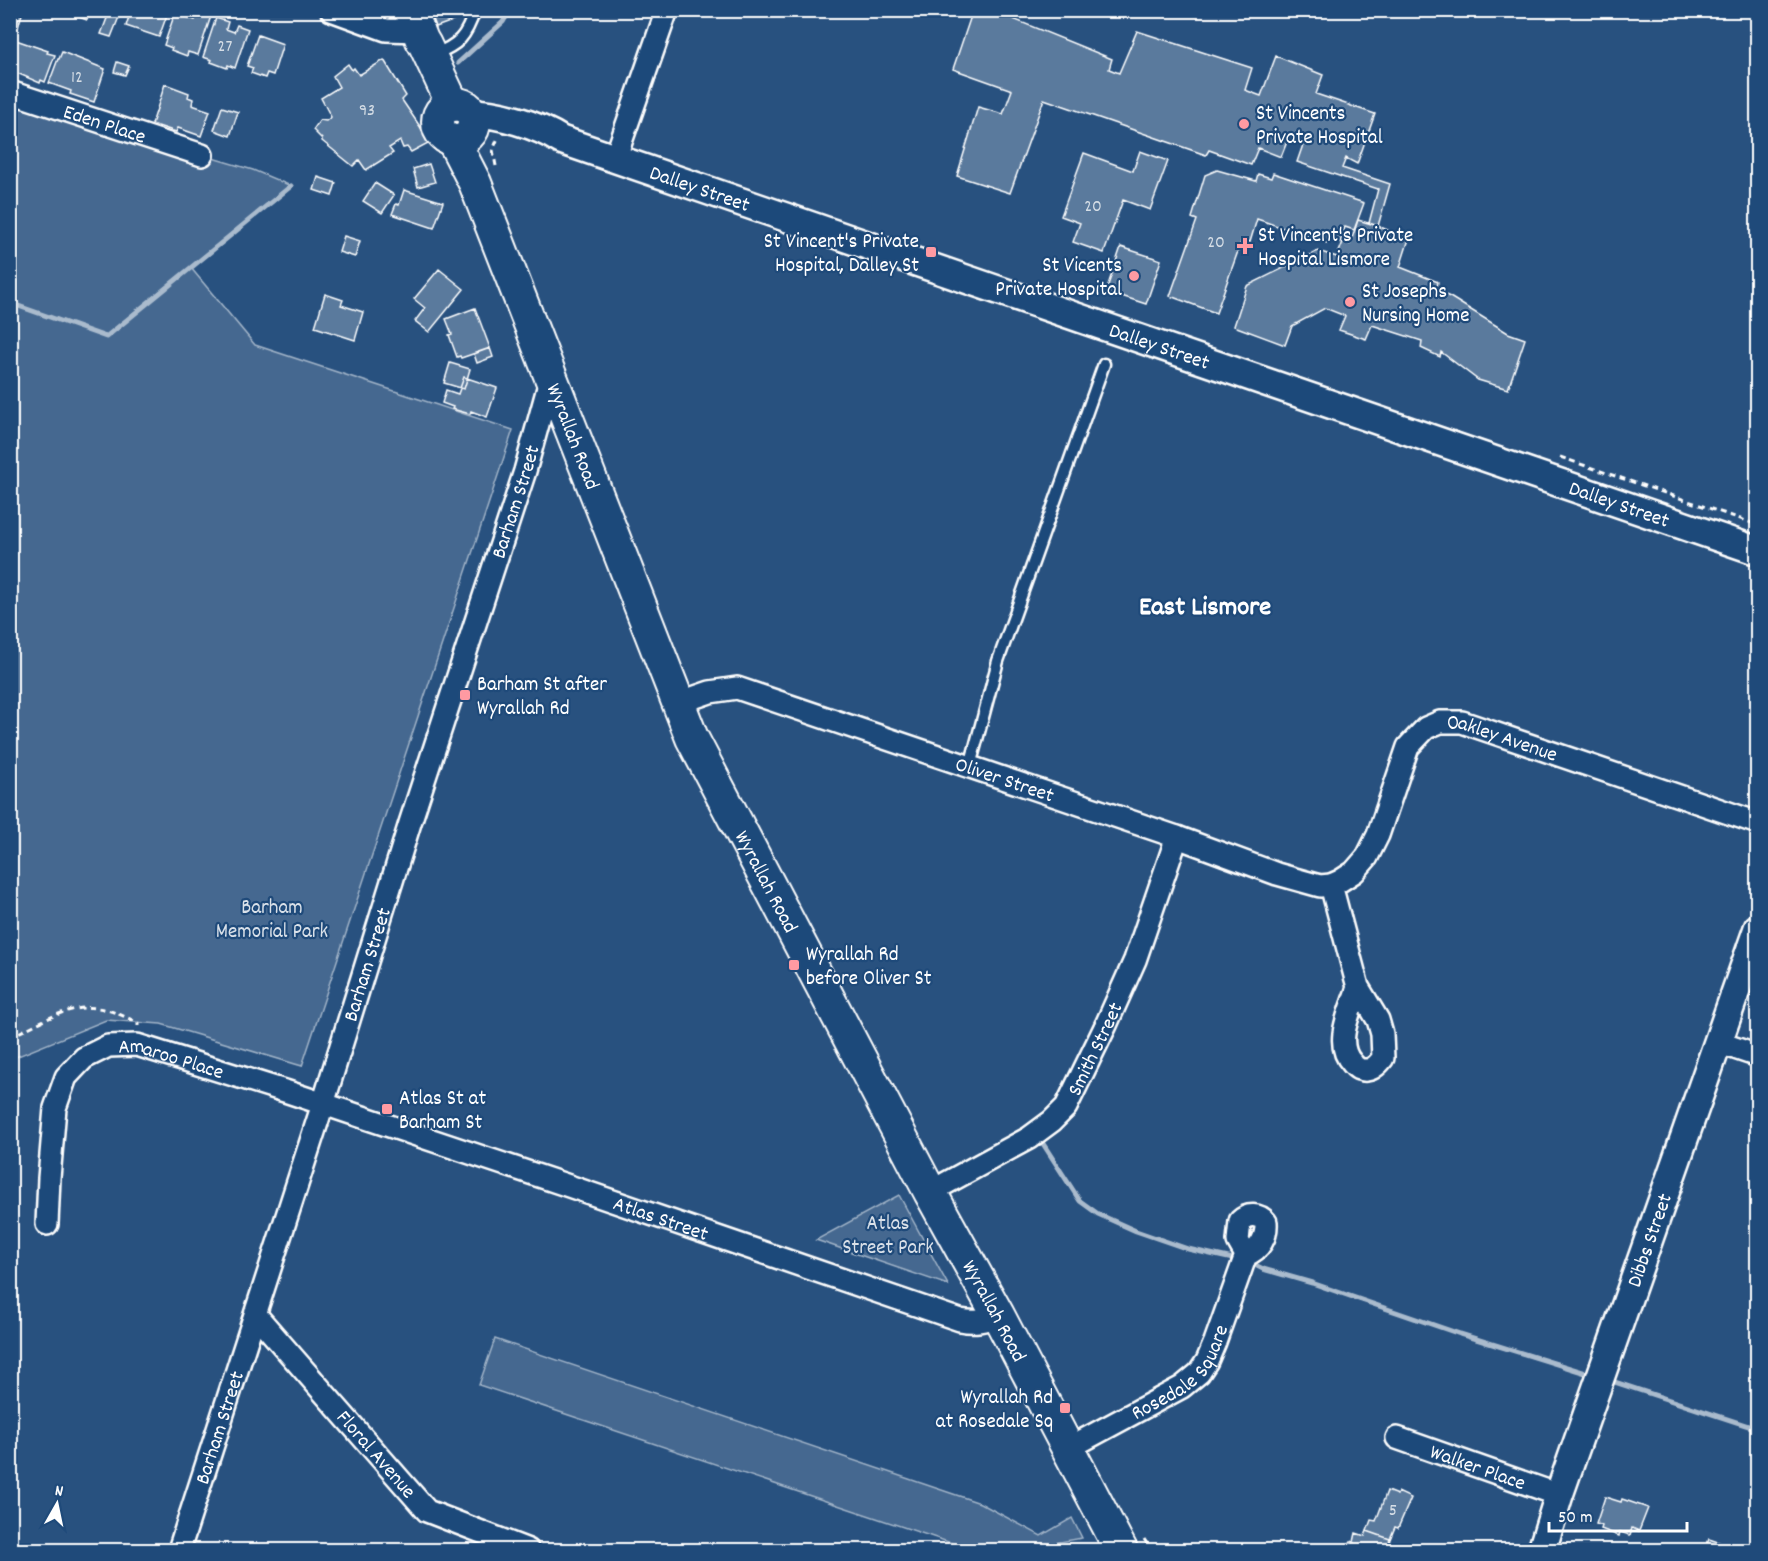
<svg xmlns="http://www.w3.org/2000/svg" width="1768" height="1561" font-family="Dekko,sans-serif">
	<rect width="100%" height="100%" fill="#28517f"/>
	<filter id="ink" filterUnits="userSpaceOnUse"><feTurbulence type="fractalNoise" baseFrequency=".0167" numOctaves="2"/><feDisplacementMap in="SourceGraphic" scale="12" xChannelSelector="R" yChannelSelector="G"/><feConvolveMatrix kernelMatrix="1 2 1 2 8 2 1 2 1" color-interpolation-filters="sRGB"/></filter>
	<g filter="url(#ink)">
		<path fill="#446890" stroke="#a2b4c8" stroke-width="1.5" d="M11,92L202,155L253,170L291,186L191,268L255,345L513,430L302,1066L161,1024L106,1020L11,1059Z
			M899,1195L948,1285L816,1240Z
			M495,1339L980,1503L1041,1536L1072,1518L1082,1538L1017,1550H972L479,1385Z"/>
		<g fill="none" stroke-linecap="round" stroke-linejoin="round">
			<path stroke="#aabbcd" stroke-width="5" d="M458,63L503,22L510,10
				M10,303L106,337L291,186
				M1040,1139L1080,1201L1098,1214L1136,1231L1188,1249L1233,1259
				M1257,1266L1263,1269L1312,1283L1460,1334L1589,1374
				M1612,1381L1758,1429"/>
		</g>
		<path fill="#5a7a9d" stroke="#fff" stroke-width="1.5" d="M13,10L22,14L18,27L10,24Z
			M73,10H103L102,13L97,11L96,16L89,14L87,20L71,14Z
			M131,10H162L168,12L159,37L126,26Z
			M176,10H188L186,17L195,20L198,12L211,16L198,55L188,52L187,56L171,50L172,48L164,45Z
			M430,10H467L469,15L436,27Z
			M973,10H991L1112,59L1109,69L1119,73L1137,31L1252,68L1245,90L1261,96L1276,56L1323,75L1316,94L1375,114L1357,164L1346,158L1342,168L1390,184L1378,226L1369,223L1378,189L1297,162L1305,139L1290,134L1281,157L1258,148L1251,165L1209,150L1206,155L1044,99L1010,193L957,176L978,107L1003,114L1012,90L953,69Z
			M109,13L119,17L111,37L101,34Z
			M216,18L228,22L226,29L234,32L237,25L248,29L235,68L228,65L227,68L211,62L212,60L203,57Z
			M258,35L283,44L273,75L267,73L265,78L251,73L253,68L247,66Z
			M10,38L48,51L47,53L55,55L45,82L41,80L40,83L10,70Z
			M62,52L105,69L94,102L70,94L71,91L49,83L58,59H59Z
			M384,60L406,96L402,100L421,128L423,126L430,142L411,152L407,147L403,148L400,141L389,148L393,153L366,170L359,160L353,166L322,141V139L313,130L320,120L326,121L331,117L321,98L339,87L333,76L348,64L352,70L354,68L359,75Z
			M117,62L129,66L125,75L114,72Z
			M165,84L189,93L188,97L193,99L192,105L210,111L201,136L178,128L176,132L152,124Z
			M222,107L238,112L230,136L214,130Z
			M1140,151L1168,161L1150,210L1123,200L1104,253L1073,242L1080,223L1061,216L1084,153L1133,171Z
			M429,164L435,182L418,187L413,169Z
			M1217,170L1256,181L1258,174L1271,178L1273,173L1364,203L1354,230L1345,227L1340,242L1329,238L1327,243L1257,219L1250,242L1242,240L1216,313L1170,296L1197,220L1192,218L1205,175Z
			M318,177L336,183L332,196L314,190Z
			M375,183L394,195L382,213L363,201Z
			M404,190L443,202L434,228L392,214L396,204L399,205Z
			M1358,220L1378,226L1409,239L1400,267L1438,282L1436,291L1450,297L1508,333L1525,339L1508,389L1478,380L1441,352L1440,357L1421,348L1422,341L1372,325L1366,339L1339,330L1345,316L1325,308L1292,326L1285,345L1234,326L1247,286L1318,251L1337,257L1343,242L1350,244Z
			M344,236L360,241L355,257L339,252Z
			M1121,247L1161,260L1146,304L1106,291Z
			M439,269L464,289L429,332L415,321L425,308L414,299Z
			M325,294L343,300L341,305L363,312L355,340L315,327Z
			M475,308L490,348L461,358L460,356L457,357L449,335L452,334L446,319Z
			M490,348L493,357L477,363L474,354Z
			M450,363L470,369L464,389L444,383Z
			M464,377L497,388L487,417L471,411L470,414L452,409L453,407L442,403L446,390L458,394Z
			M1387,1491L1397,1495L1398,1492L1411,1498L1398,1528L1395,1527L1390,1539L1367,1531L1371,1520L1376,1521Z
			M1605,1497L1621,1502L1622,1499L1648,1508L1639,1531L1632,1528L1630,1535L1620,1532L1619,1536L1601,1529L1602,1526L1596,1524Z
			M1367,1531L1390,1539L1388,1546L1390,1548L1389,1550H1346L1351,1541L1354,1542L1356,1533L1365,1536Z
			M1709,1539L1742,1550H1705Z"/>
		<g fill="none" stroke-linecap="round" stroke-linejoin="round">
			<defs>
				<path id="service" d="M433,55C459,45 466,37 475,10
					M970,766L998,661L1104,364"/>
				<g id="minor">
					<path d="M331,10L386,30L418,31"/>
					<path id="s1" d="M10,92L202,155"/>
					<path d="M615,159L667,10"/>
					<path id="s2" d="M678,703L710,692L737,688L1177,837L1277,874L1320,886L1331,885L1340,881L1354,872L1367,857L1378,835L1408,747L1426,728L1440,722H1462L1758,823"/>
					<path d="M1331,885L1358,987L1378,1020L1382,1034L1383,1058C1377,1066 1370,1073 1359,1069C1357,1069 1354,1065 1352,1063C1333,1043 1351,1010 1358,987"/>
					<path d="M1717,1042L1758,1056"/>
					<path id="s3" d="M930,1192L1029,1138L1052,1121L1066,1107L1106,1025L1135,960L1177,837"/>
					<path id="s4" d="M47,1224L49,1178L55,1108L66,1077L84,1058L108,1046L137,1045L288,1092L563,1184L960,1320C975,1323 984,1321 998,1315"/>
					<path id="s5" d="M256,1315L427,1511L528,1550"/>
					<path id="s6" d="M1397,1438L1559,1495"/>
					<path id="s7" d="M1067,1449L1182,1387L1199,1373L1207,1361L1215,1342L1246,1255C1260,1250 1267,1237 1266,1222C1259,1214 1248,1213 1240,1221L1238,1241L1246,1255"/>
					<path id="s8" d="M179,1550L323,1104L410,823L525,471L551,377"/>
				</g>
				<g id="tertiary">
					<path id="s9" d="M471,113C498,113 538,125 561,140L1758,551"/>
					<path id="s10" d="M1542,1550L1559,1495L1758,928"/>
				</g>
				<g id="secondary">
					<path d="M410,10L422,40L425,45L453,105"/>
					<circle cx="456" cy="122" r="18"/>
					<path id="s11" d="M453,140L475,183L692,738L930,1192L998,1315L1121,1550"/>
				</g>
			</defs>
			<use href="#service" stroke="#fff" stroke-width="15"/>
			<use href="#minor" stroke="#fff" stroke-width="26"/>
			<use href="#tertiary" stroke="#fff" stroke-width="32"/>
			<use href="#secondary" stroke="#fff" stroke-width="36"/>
			<path stroke="#fff" stroke-width="3" stroke-dasharray="6 4.5" stroke-linecap="butt" d="M496,166L493,150L498,138
				M1560,457L1758,525
				M10,1037C40,1023 74,1000 107,1010C118,1013 128,1018 138,1023V1026
				M1144,1539L1151,1550"/>
			<use href="#service" stroke="#1f4a7a" stroke-width="10"/>
			<use href="#minor" stroke="#1f4a7a" stroke-width="21"/>
			<use href="#tertiary" stroke="#1f4a7a" stroke-width="27"/>
			<use href="#secondary" stroke="#1f4a7a" stroke-width="32"/>
		</g>
	</g>
	<g fill="#ff9aa2" stroke="#1f4a7a" stroke-width="2">
		<circle cx="1244" cy="124" r="6"/>
		<path d="M1242 237h6v6h6v6h-6v6h-6v-6h-6v-6h6z"/>
		<rect x="925" y="246" width="12" height="12" rx="3"/>
		<circle cx="1134" cy="276" r="6"/>
		<circle cx="1350" cy="302" r="6"/>
		<rect x="459" y="689" width="12" height="12" rx="3"/>
		<rect x="788" y="959" width="12" height="12" rx="3"/>
		<rect x="381" y="1103" width="12" height="12" rx="3"/>
		<rect x="1059" y="1402" width="12" height="12" rx="3"/>
	</g>
	<g text-anchor="middle" stroke-width="4.5" stroke-linejoin="round" paint-order="stroke">
		<g font-size="18" fill="#d6dee6">
			<text x="225" y="51">27</text>
			<text x="77" y="82">12</text>
			<text x="367" y="115">93</text>
			<text x="1093" y="211">20</text>
			<text x="1216" y="247">20</text>
			<text x="1393" y="1515">5</text>
		</g>
		<g font-size="21" fill="#fff" stroke="#1f4a7a" text-anchor="start">
			<text x="1256" y="119">St Vincents<tspan x="1256" dy="24">Private Hospital</tspan></text>
			<text x="1258" y="241">St Vincent's Private<tspan x="1258" dy="24">Hospital Lismore</tspan></text>
			<text x="919" y="247" text-anchor="end">St Vincent's Private<tspan x="919" dy="24">Hospital, Dalley St</tspan></text>
			<text x="1122" y="271" text-anchor="end">St Vicents<tspan x="1122" dy="24">Private Hospital</tspan></text>
			<text x="1362" y="297">St Josephs<tspan x="1362" dy="24">Nursing Home</tspan></text>
			<text x="477" y="690">Barham St after<tspan x="477" dy="24">Wyrallah Rd</tspan></text>
			<text x="806" y="960">Wyrallah Rd<tspan x="806" dy="24">before Oliver St</tspan></text>
			<text x="399" y="1104">Atlas St at<tspan x="399" dy="24">Barham St</tspan></text>
			<text x="1053" y="1403" text-anchor="end">Wyrallah Rd<tspan x="1053" dy="24">at Rosedale Sq</tspan></text>
		</g>
		<g font-size="21" fill="#fff" stroke="#1f4a7a">
			<text dy="7" stroke="none"><textPath href="#s1" startOffset="100">Eden Place</textPath></text>
			<text dy="7" stroke="none"><textPath href="#s9" startOffset="242">Dalley Street</textPath></text>
			<text dy="7" stroke="none"><textPath href="#s9" startOffset="728">Dalley Street</textPath></text>
			<text dy="7" stroke="none"><textPath href="#s11" startOffset="320">Wyrallah Road</textPath></text>
			<text dy="7" stroke="none"><textPath href="#s8" startOffset="1101">Barham Street</textPath></text>
			<text dy="7" stroke="none"><textPath href="#s9" startOffset="1214">Dalley Street</textPath></text>
			<text dy="7" stroke="none"><textPath href="#s2" startOffset="958">Oakley Avenue</textPath></text>
			<text dy="7" stroke="none"><textPath href="#s2" startOffset="344">Oliver Street</textPath></text>
			<text dy="7" stroke="none"><textPath href="#s11" startOffset="806">Wyrallah Road</textPath></text>
			<text dy="7" stroke="none"><textPath href="#s8" startOffset="615">Barham Street</textPath></text>
			<text dy="7" stroke="none"><textPath href="#s3" startOffset="226">Smith Street</textPath></text>
			<text dy="7" stroke="none"><textPath href="#s4" startOffset="267">Amaroo Place</textPath></text>
			<text dy="7" stroke="none"><textPath href="#s4" startOffset="783">Atlas Street</textPath></text>
			<text dy="7" stroke="none"><textPath href="#s10" startOffset="328">Dibbs Street</textPath></text>
			<text dy="7" stroke="none"><textPath href="#s11" startOffset="1292">Wyrallah Road</textPath></text>
			<text dy="7" stroke="none"><textPath href="#s7" startOffset="140">Rosedale Square</textPath></text>
			<text dy="7" stroke="none"><textPath href="#s8" startOffset="129">Barham Street</textPath></text>
			<text dy="7" stroke="none"><textPath href="#s5" startOffset="184">Floral Avenue</textPath></text>
			<text dy="7" stroke="none"><textPath href="#s6" startOffset="86">Walker Place</textPath></text>
		</g>
		<g font-size="21" fill="#dae1e9" stroke="#1f4a7a">
			<text x="272" y="913">Barham<tspan x="272" dy="24">Memorial Park</tspan></text>
			<text x="888" y="1229">Atlas<tspan x="888" dy="24">Street Park</tspan></text>
		</g>
		<g font-size="27" font-weight="bold" fill="#fff" stroke="#1f4a7a">
			<text x="1205" y="614">East Lismore</text>
		</g>
	</g>
	<rect width="1768" height="1561" fill="none" stroke="#1f4a7a" stroke-width="36"/>
	<rect x="18" y="18" width="1732" height="1525" fill="none" stroke="#fff" stroke-width="2" filter="url(#ink)"/>
	<g transform="translate(57 1504) rotate(9)" stroke="#1f4a7a" stroke-width="4.5" paint-order="stroke">
	<path d="M0-4.5L10 22L0 15L-10 22Z" fill="#ffffff"/>
	<text y="-9" font-size="16" font-weight="bold" text-anchor="middle" fill="#ffffff">N</text>
	</g>
	<path d="M1549 1522v9h138v-9" fill="none" stroke="#ffffff" stroke-width="3"/>
	<text x="1558" y="1522" font-size="18" fill="#ffffff" stroke="#1f4a7a" stroke-width="4.5" paint-order="stroke">50 m</text>
</svg>
